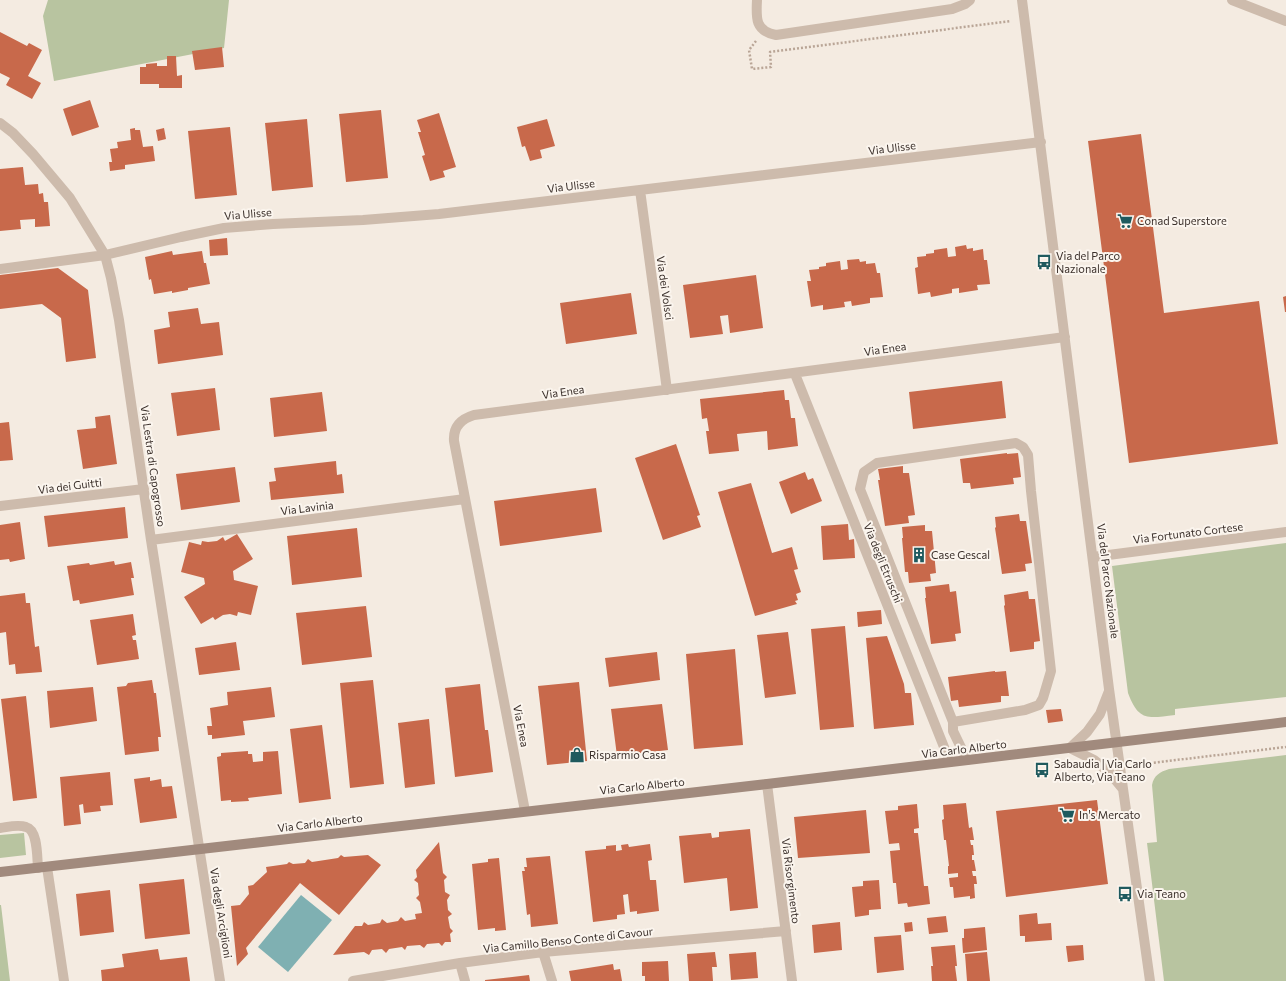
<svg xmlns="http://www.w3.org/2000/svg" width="1286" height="981" font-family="Commissioner,sans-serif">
	<rect width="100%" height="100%" fill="#f4ebe1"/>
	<path fill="#b8c4a0" d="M48,0H229L224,48L54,81L43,16Z
		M1286,543V697L1175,709V715C1148,718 1139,722 1128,693L1112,566Z
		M1286,755V981H1164L1147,843L1157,842L1152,785C1154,775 1160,772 1169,769Z
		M24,833L26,855L0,858V835Z
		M0,905H1L10,981H0Z"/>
	<path fill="#7fb0b2" d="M301,895L332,920L288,972L258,947Z"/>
	<path fill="#c8694b" d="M0,32L27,46L29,43L42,50L28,76L41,83L32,99L6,85L10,78L0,73Z
		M222,47L224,67L195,70L192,51Z
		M167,56H176L177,76L182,75V88H159V84H140V67H146V64L157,63V66H167Z
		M90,100L99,127L72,136L63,109Z
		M381,110L388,178L346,182L339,114Z
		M439,113L456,167L443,171L445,177L430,181L422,156L425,155L418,132H421L417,120Z
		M307,119L313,187L272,191L265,123Z
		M547,119L555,146L540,150L542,158L530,161L525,146L522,147L517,127Z
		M230,127L237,195L195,199L188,131Z
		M135,128V130H140L143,147L153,146L155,161L125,165V169L110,171L109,162H112L110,149L118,148L117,142L131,140L130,129Z
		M164,128L166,139L158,141L156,130Z
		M1141,134L1164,313L1259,301L1278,444L1129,463L1088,141Z
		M23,167L25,185L38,184L39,194L43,193L44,202H48L50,226L35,227V219L20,220L21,229L0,231V169Z
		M227,238L228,255L210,256L209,240Z
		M966,245L967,249L973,248V251L983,249L984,260H987L990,284L977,285L978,290L959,293V288L952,289V293L931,297L930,292L918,294L915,268L918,267L917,257L926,256V254L934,253V250L947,248L948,257L956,256L955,247Z
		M172,251L173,255L202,251L204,263H206L210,284L188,288V290L172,293V291L154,294L151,279L149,280L145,257Z
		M859,259L860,262L866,261V264L875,263L877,273H880L883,297L870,298V303L852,306L851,301L844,302L845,307L823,310V305L811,307L807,281H811L809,270L819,269V267L826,266V263L840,261L841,270L848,269L847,260Z
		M58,268L88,290L96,358L66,362L61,318L42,304L0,309V275Z
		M756,275L763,328L730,333L728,315L720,316L723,334L690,338L683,285Z
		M631,293L637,334L566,344L560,303Z
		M1286,296V312H1285L1283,297Z
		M198,308L201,324L219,322L223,355L158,364L154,330L170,327L168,312Z
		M1002,381L1006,418L913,429L909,392Z
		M215,388L220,430L177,436L171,393Z
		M784,390L785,400H789L791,418H795L798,446L768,450L767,431L737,434L739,451L709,454L706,431H709L707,418L702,419L700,399Z
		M322,392L327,431L274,437L270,398Z
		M110,415L117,464L83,469L77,430L96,428L95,417Z
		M9,422L13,460L0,461V423Z
		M676,444L700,515L697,516L701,527L663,540L635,458Z
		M1007,453V454L1018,453L1021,477L1013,478L1014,484L971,489L970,483H963L960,459Z
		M336,461L337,475L342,474L344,493L271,500L269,482L276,481L274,468Z
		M903,466V473H909L915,515L908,516L909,523L885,526L878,480H880L878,469Z
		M235,467L240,502L181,510L176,474Z
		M805,472L808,480L813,478L822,501L791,514L779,482Z
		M751,483L772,553L792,547L798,569L794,570L801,592L796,594L798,600L795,601L797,604L755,616L718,492Z
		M596,488L602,532L500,546L494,501Z
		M125,507L128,538L48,547L44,516Z
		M1019,514L1020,521H1026L1032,563L1025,564L1026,571L1002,574L995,528L996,527L995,517Z
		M20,522L25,559L10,562L9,559L0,560V525Z
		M848,524L849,540L854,539L855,558L823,560L821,526Z
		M925,525V531H932L936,573L930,574L931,581L909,583L908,572H905L902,538H903L902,527Z
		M357,528L362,577L292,585L287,536Z
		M237,534L253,559L233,571L234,580L258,586L251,615L238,612L237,616L230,614L223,615L215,620L213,617L201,624L184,597L205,584L204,578L181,572L189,542L201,545L202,541L208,542L217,541L223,537L225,541Z
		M114,561L115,565L131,562L134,578H131L134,595L80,604L79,600L73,601L67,566L89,563L90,565Z
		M949,584L950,592L956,591L961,633L955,634L956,641L931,644L925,598H926L925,587Z
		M1028,591L1029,599H1035L1040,641L1034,642V649L1010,652L1004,606L1005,605L1004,595Z
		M25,593L26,603H30L35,647L39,646L42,672L16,674L15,664L9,665L6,632L0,633V596Z
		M366,606L372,657L302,665L296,613Z
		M881,610L882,624L858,627L857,612Z
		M133,614L136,635L132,636L133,640H136L139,659L97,665L90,620Z
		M845,626L854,727L820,730L811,629Z
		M788,632L796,694L765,698L757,635Z
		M887,636L904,684L905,693H911L914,725L874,729L866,638Z
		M236,642L240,670L199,675L195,648Z
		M735,649L743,745L694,749L686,654Z
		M657,652L660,680L609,687L605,658Z
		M995,671V672L1006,671L1009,696H1001V702L959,707L958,700L951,701L948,677Z
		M152,680L154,693H156L161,737H158L159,751L125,755L117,687L126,686L128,683Z
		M373,680L384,784L350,788L340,683Z
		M579,682L587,761L547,765L538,686Z
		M480,684L485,730H488L493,772L455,777L445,688Z
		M93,687L97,721L50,728L47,691Z
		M271,687L275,717L243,721L245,735L212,739V735H208L207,726H212L210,708L228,705L227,692Z
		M26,696L37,798L13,801L1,699Z
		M662,704L668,750L617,756L611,709Z
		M1061,709L1063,721L1048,723L1046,710Z
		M429,719L435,784L405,788L398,723Z
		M322,725L331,799L299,803L290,729Z
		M248,751V754H252L253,762L263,761V752L278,751L282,794L248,798L249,801L231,802V800L221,801L217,757L221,756V753Z
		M110,772L113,805L100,806L101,811L84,813L83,804L79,805L81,824L64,826L60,777Z
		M150,777V781L161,779L162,787L172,786L177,818L140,823L134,779Z
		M1097,800L1108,884L1006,897L996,811Z
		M966,803L969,828L972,827L974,840H970L971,845H973L974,855H972V860H974L976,871H972L973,876H976L977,884H974L975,898L970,899V896L954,898L953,887H950L949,878L958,877V873L948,874V866H949L946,840H944L942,820L944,819L943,805Z
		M917,804L919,828L914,829V833H918L924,886H928L930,904L908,907L907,903L898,904L896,883H893L890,851L900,850L899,843L889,844L885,811L898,810V806Z
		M866,810L870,853L798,858L794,817Z
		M750,829L758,908L730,911L727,878L684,883L679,836L711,833L712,838L719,837V832Z
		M439,842L443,873L447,877L444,880L445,892L450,895L447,900L448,910L452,914L448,917L450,928L453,931L450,934L451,942H445L442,946L439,943L427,944L424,948L420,945L407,946L405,950L402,947L389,949L386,953L382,949L372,950L369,955L364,952L333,955L355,926H362L364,922L368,925L380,923L382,919L387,923L398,921L401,917L405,921L416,919L415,914L422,913L420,902L416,898L419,895L418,883L414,880L417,877L416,870Z
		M628,844L629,847L650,844L652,860L648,861L650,880H656L659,911L637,914V911L630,912L628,894L623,895L625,914L617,915V919L593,922L585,851L606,849V846L616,845V851L622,850L621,845Z
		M341,855L344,857L368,855L381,865L339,915L300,883L246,948L248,954L237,966L231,906L240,905L249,894L248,886L253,885L267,872L266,867L287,864L289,862L293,864L305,863L308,859L312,862L338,858Z
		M550,856L558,924L531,927L530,914L527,915L522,871H525L524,867H527L526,858Z
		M499,858L506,930L495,931V928L478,930L472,864L488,862V859Z
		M184,879L190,934L145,939L139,884Z
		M879,880L881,909L869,910V915L855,917L852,887L863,886V881Z
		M110,890L114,932L80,936L76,894Z
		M1037,913L1038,924L1051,923L1052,940L1025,942V936H1020L1019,915Z
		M946,916L948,932L929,934L927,918Z
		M840,922L842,950L814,953L812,925Z
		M912,922L913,931L905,932L904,923Z
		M985,927L987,950L963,953L962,938H964V929Z
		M901,935L904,970L877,973L874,937Z
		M955,945L957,966H955L957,981H932L931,966H933L931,947Z
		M1083,945L1084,960L1068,962L1066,946Z
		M158,949L160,960L187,957L190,981H102L101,970L124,967L122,954Z
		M715,952L717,967H712L713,981H689L687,954Z
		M756,952L758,978L731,980L729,954Z
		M987,952L990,981H967L965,954Z
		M668,961L669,981H645V976H642V962Z
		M613,964L614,970L620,969L622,981H571L569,971Z
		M529,975L530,981H485V980Z"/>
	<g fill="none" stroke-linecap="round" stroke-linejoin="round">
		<path stroke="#b9a596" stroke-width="2.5" stroke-dasharray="2 2" stroke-linecap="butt" d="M756,41L749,50L752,69L771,67L770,52L1011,21
			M1134,765L1286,747"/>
		<path stroke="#cdbbac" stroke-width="10" d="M757,0C756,18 755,31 776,35L952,9L965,4L970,0
			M953,722L1025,710L1039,705L1043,698L1051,671L1031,491L1028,455L1023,447L1016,443L877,463L864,472L860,489L953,722V731L967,760"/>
		<path stroke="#cdbbac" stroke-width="10" d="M1022,0L1109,689L1150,981
			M1232,0L1286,21
			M0,123L13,133L33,154L70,198L105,255L111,278L119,320L151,540L220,981
			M640,190L667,390
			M0,269L105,255L181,237L224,228L273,224L363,220L439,214L1041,142
			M795,374L950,762
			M0,506L144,489
			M151,540L465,499
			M1093,557L1286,532
			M1109,691L1100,714L1087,732L1070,748L1094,760L1109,772L1123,789
			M767,784L792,981
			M525,811L454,441C453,427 461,419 474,415L1065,337
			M0,828C8,827 18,824 26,827C38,830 37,857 38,868
			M47,867L64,981
			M543,952L552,981
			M460,963L465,981
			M353,981L460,963L543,952L786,931"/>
		<path stroke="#a18a7d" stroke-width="10" d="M0,872L767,784L1286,722"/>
	</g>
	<defs>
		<symbol id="supermarket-bare" viewBox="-9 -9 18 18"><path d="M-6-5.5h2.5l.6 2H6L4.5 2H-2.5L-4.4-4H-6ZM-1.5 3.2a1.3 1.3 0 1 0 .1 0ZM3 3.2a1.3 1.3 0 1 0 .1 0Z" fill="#1f5a5e" stroke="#fbf5ee" stroke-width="2.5" paint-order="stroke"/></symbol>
		<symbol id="bus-bare" viewBox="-9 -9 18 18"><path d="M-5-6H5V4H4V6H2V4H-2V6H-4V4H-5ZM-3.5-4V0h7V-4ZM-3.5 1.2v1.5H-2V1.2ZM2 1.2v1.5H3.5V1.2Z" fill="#1f5a5e" stroke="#fbf5ee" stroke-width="2.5" paint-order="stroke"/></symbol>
		<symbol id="building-bare" viewBox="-9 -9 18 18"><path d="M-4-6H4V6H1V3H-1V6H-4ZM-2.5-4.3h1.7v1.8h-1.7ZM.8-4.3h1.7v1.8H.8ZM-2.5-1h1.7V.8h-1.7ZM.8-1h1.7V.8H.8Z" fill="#1f5a5e" stroke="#fbf5ee" stroke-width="2.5" paint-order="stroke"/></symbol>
		<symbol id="shop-bare" viewBox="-9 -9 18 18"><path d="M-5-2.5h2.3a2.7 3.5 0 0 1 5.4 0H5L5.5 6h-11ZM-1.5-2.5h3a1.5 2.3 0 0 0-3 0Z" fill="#1f5a5e" stroke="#fbf5ee" stroke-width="2.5" paint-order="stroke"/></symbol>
	</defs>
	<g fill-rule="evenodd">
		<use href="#supermarket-bare" x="1114" y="210" width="22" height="22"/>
		<use href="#bus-bare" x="1033" y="251" width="22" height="22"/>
		<use href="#building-bare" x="908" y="544" width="22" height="22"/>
		<use href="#shop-bare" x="566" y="744" width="22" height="22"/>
		<use href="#bus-bare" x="1031" y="759" width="22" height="22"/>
		<use href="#supermarket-bare" x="1056" y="804" width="22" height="22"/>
		<use href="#bus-bare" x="1114" y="883" width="22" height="22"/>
	</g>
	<g text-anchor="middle" stroke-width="4" stroke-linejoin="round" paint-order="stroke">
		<g font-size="11" fill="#3b302b" stroke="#fbf5ee">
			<text transform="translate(892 148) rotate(-7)" y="4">Via Ulisse</text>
			<text transform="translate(571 186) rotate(-7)" y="4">Via Ulisse</text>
			<text transform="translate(248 214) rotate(-5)" y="4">Via Ulisse</text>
			<text transform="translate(665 288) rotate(82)" y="4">Via dei Volsci</text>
			<text transform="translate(885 349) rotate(-8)" y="4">Via Enea</text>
			<text transform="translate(563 392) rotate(-8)" y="4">Via Enea</text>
			<text transform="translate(153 466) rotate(82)" y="4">Via Lestra di Capogrosso</text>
			<text transform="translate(70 486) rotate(-7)" y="4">Via dei Guitti</text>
			<text transform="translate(307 508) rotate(-7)" y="4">Via Lavinia</text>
			<text transform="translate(1188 533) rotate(-7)" y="4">Via Fortunato Cortese</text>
			<text transform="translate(883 563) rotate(68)" y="4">Via degli Etruschi</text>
			<text transform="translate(1108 581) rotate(83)" y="4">Via del Parco Nazionale</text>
			<text transform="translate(521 726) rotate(79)" y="4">Via Enea</text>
			<text transform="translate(964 749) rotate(-7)" y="4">Via Carlo Alberto</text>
			<text transform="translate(642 786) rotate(-6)" y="4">Via Carlo Alberto</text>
			<text transform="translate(320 823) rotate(-7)" y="4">Via Carlo Alberto</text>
			<text transform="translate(791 881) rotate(83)" y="4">Via Risorgimento</text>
			<text transform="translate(221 913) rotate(81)" y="4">Via degli Arciglioni</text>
			<text transform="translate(568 940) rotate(-6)" y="4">Via Camillo Benso Conte di Cavour</text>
		</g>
		<g font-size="11" fill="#3b302b" stroke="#fbf5ee" text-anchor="start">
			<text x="1137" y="225">Conad Superstore</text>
			<text x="1056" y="260">Via del Parco<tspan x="1056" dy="13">Nazionale</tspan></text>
			<text x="931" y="559">Case Gescal</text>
			<text x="589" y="759">Risparmio Casa</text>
			<text x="1054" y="768">Sabaudia | Via Carlo<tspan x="1054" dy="13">Alberto, Via Teano</tspan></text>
			<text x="1079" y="819">In's Mercato</text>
			<text x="1137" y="898">Via Teano</text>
		</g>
	</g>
</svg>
